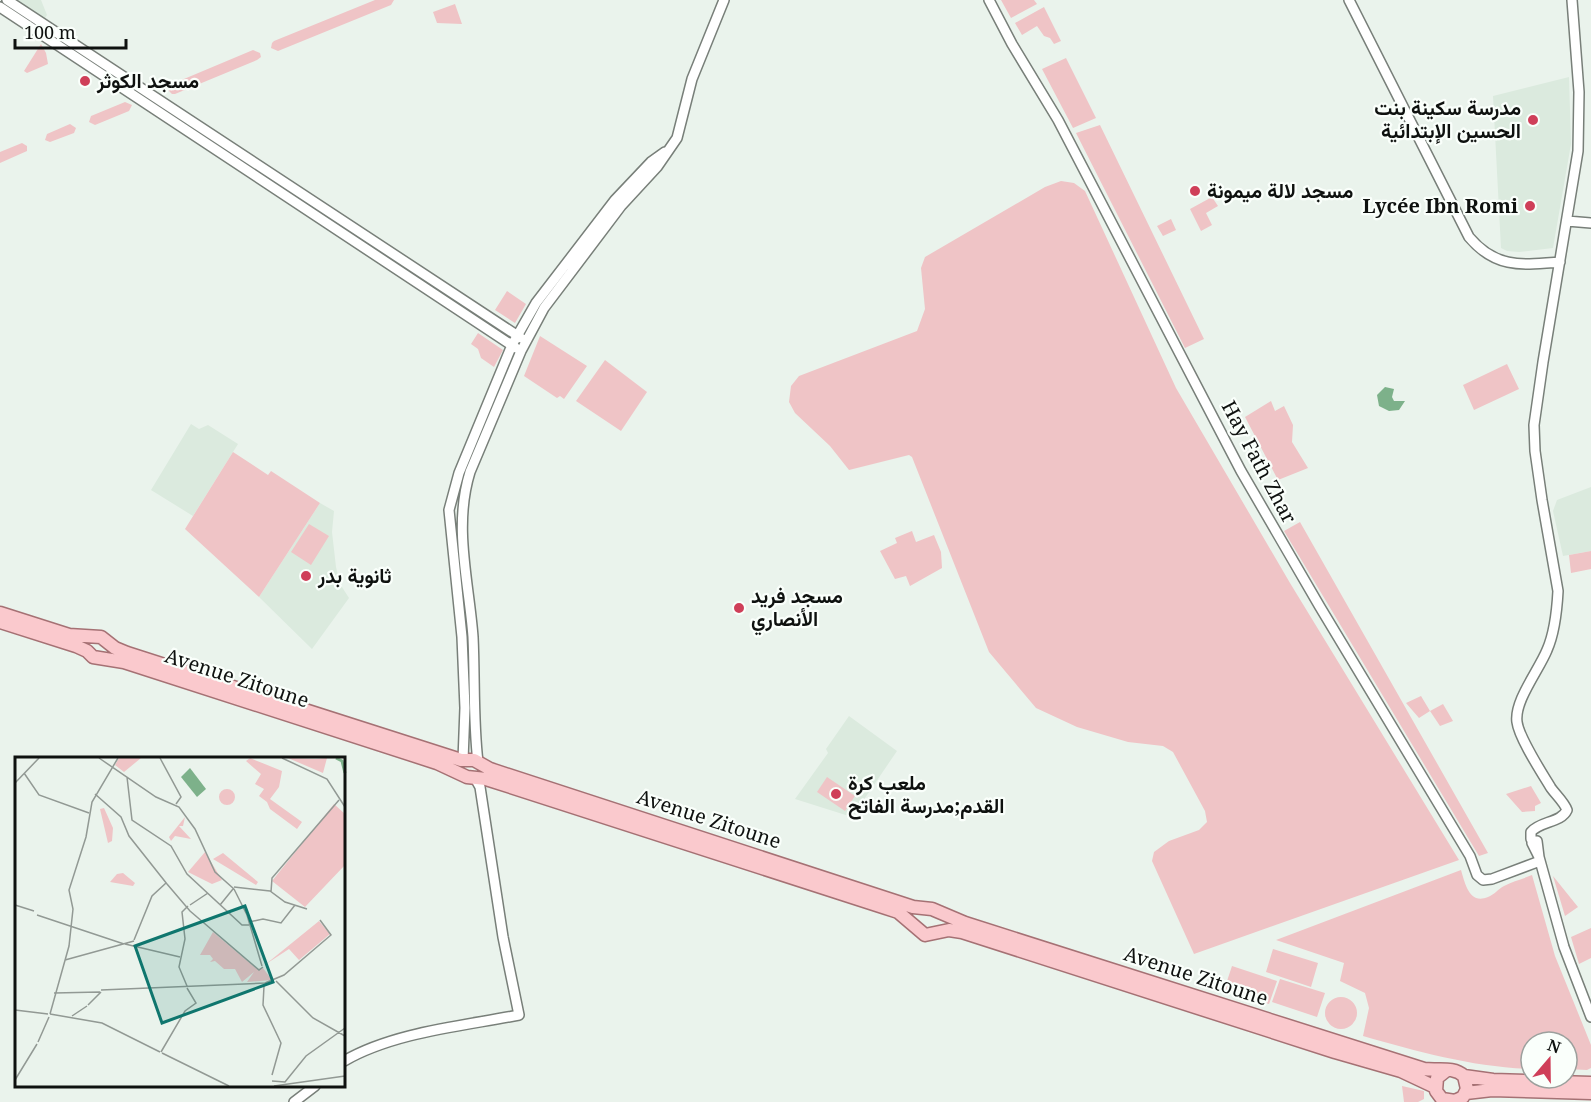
<svg xmlns="http://www.w3.org/2000/svg" width="1591" height="1102" font-family="'Noto Serif',Vazirmatn,serif">
	<rect width="100%" height="100%" fill="#eaf3ec"/>
	<path fill="#dbeade" d="M13,0H41L47,15L44,20Z
		M1569,77L1571,144L1553,248L1519,252L1507,251L1501,248L1493,96Z
		M191,424L199,429L208,425L238,444L193,516L151,490Z
		M1591,487V551L1563,556L1553,511L1557,500Z
		M320,503L334,511L332,532L336,567L340,584L349,598L312,649L259,597Z
		M849,716L897,751L852,817L795,799L828,753L826,749Z"/>
	<path fill="#efc4c6" d="M375,0H394L391,5L278,51L271,48L272,43L274,41Z
		M1001,0H1034L1037,4L1011,18Z
		M455,4L462,24L437,23L433,12Z
		M1044,7L1061,41L1054,44L1050,38L1044,36L1037,26L1022,35L1015,23Z
		M41,44L46,53L48,64L27,73L24,71Z
		M253,50L260,53L261,57L257,60L175,94H172L169,91L168,87L172,84Z
		M1066,58L1096,118L1073,128L1042,69Z
		M125,102L132,105L129,111L95,125L89,122L91,116Z
		M70,124L76,128L74,133L50,142L45,140L47,134Z
		M1100,125L1204,339L1185,348L1076,133Z
		M22,143L27,146V151L0,163V152Z
		M1061,181L1074,183L1085,191L1176,388L1290,583L1459,860L1194,954L1152,861L1154,852L1169,841L1199,830L1207,822L1205,811L1173,752L1163,746L1128,742L1077,727L1036,708L989,652L912,457L909,455L849,470L830,446L795,413L789,402L791,386L799,376L917,331L925,309L921,268L925,257L1045,187Z
		M1212,197L1218,206L1206,213L1212,225L1201,231L1190,209Z
		M1171,219L1176,230L1163,236L1157,226Z
		M507,291L526,304L515,323L495,310Z
		M478,333L503,350L494,367L481,358L478,349L471,344Z
		M540,336L587,366L564,399L560,396L557,398L524,376Z
		M605,360L647,392L621,431L576,401Z
		M1507,364L1519,389L1474,410L1463,385Z
		M1271,401L1275,411L1284,406L1293,425L1292,442L1308,468L1278,480L1245,417Z
		M233,452L268,475L271,471L320,503L259,597L185,529Z
		M1300,522L1488,853L1479,856L1284,531Z
		M309,524L329,536L311,565L291,552Z
		M912,531L916,542L934,535L941,552L942,568L910,586L906,576L895,579L880,551L897,543L895,538Z
		M1591,551V569L1571,573L1569,555Z
		M1421,696L1430,711L1419,718L1406,703Z
		M1443,704L1453,721L1440,726L1430,711Z
		M827,777L855,796L845,811L817,792Z
		M1531,786L1541,803L1535,806V811L1522,812L1506,794Z
		M1461,870C1465,883 1469,905 1488,897C1494,895 1498,889 1504,886C1513,881 1523,879 1532,875L1555,956L1591,1045V1068L1587,1070L1567,1069V1042H1531V1069C1473,1067 1419,1052 1363,1036L1369,1008L1365,993L1340,981L1344,963L1276,940Z
		M1553,876L1578,907L1565,916Z
		M1591,928V958L1579,964L1571,937Z
		M1273,949L1318,963L1311,987L1266,972Z
		M1232,966L1277,981L1269,1004L1224,990Z
		M1280,979L1325,993L1317,1017L1272,1002Z
		M1325 1013a16 16 0 1 1 32 0a16 16 0 1 1-32 0Z
		M1402,1086L1424,1091V1099L1418,1102H1404Z"/>
	<path fill="#7db18a" d="M1385,387L1394,389L1392,397L1394,401H1405L1399,410L1389,411L1379,406L1377,395Z"/>
	<g fill="none" stroke-linecap="round" stroke-linejoin="round">
		<defs>
			<path id="minor" d="M7,0L521,338
				M989,0L1012,44L1058,120L1241,471L1320,607L1470,856L1477,875L1483,880L1492,879L1540,861
				M1349,0L1469,237C1496,269 1522,265 1560,262
				M0,7L516,348
				M1567,221L1591,223
				M463,760L465,708L462,637L449,510L459,473L512,345L536,303L615,200L651,162L665,152
				M478,762C473,721 475,679 473,637C469,582 453,527 470,472L521,351L544,308L621,206L657,167L677,138L692,79L724,0
				M1531,839V832C1540,821 1561,823 1567,810C1564,802 1556,795 1551,788C1542,773 1519,738 1517,722C1514,701 1539,670 1547,650C1555,632 1557,610 1558,591L1542,500L1535,451L1534,425L1543,362L1578,151L1579,92L1572,0
				M1532,843L1539,857L1537,841
				M1539,857L1564,947L1591,1017
				M344,1061C394,1032 463,1026 519,1015L503,937L480,787L475,778
				M294,1102L315,1086"/>
			<path id="major" d="M0,613L69,635L101,637L115,648L127,653L461,760H474L490,769L913,907L932,909L965,923L1424,1069C1438,1071 1453,1066 1464,1076L1467,1089L1463,1097L1455,1101L1442,1099L1436,1091L1437,1078L1447,1070
				M0,622L76,646L87,651L93,657L124,662L437,763L467,777L486,779L886,908L898,912L925,935L949,930L962,932L1335,1052L1401,1071L1435,1087
				M1464,1076L1493,1080L1591,1083
				M1466,1093L1492,1090L1591,1093"/>
		</defs>
		<use href="#minor" stroke="#787f79" stroke-width="12"/>
		<use href="#major" stroke="#a57174" stroke-width="15"/>
		<use href="#minor" stroke="#fff" stroke-width="9"/>
		<use href="#major" stroke="#fac9cd" stroke-width="12"/>
	</g>
	<g fill="#cf3f59" stroke="#fafffb" stroke-width="2">
		<circle cx="85" cy="81" r="6"/>
		<circle cx="1533" cy="120" r="6"/>
		<circle cx="1195" cy="191" r="6"/>
		<circle cx="1530" cy="206" r="6"/>
		<circle cx="306" cy="576" r="6"/>
		<circle cx="739" cy="608" r="6"/>
		<circle cx="836" cy="794" r="6"/>
	</g>
	<g text-anchor="middle" stroke-width="4.5" stroke-linejoin="round" paint-order="stroke">
		<g font-size="20" font-weight="bold" fill="#0e110f" stroke="#fafffb" text-anchor="start">
			<text x="97" y="88">مسجد الكوثر</text>
			<text x="1521" y="115" text-anchor="end">مدرسة سكينة بنت<tspan x="1521" dy="23">الحسين الإبتدائية</tspan></text>
			<text x="1207" y="198">مسجد لالة ميمونة</text>
			<text x="1518" y="213" text-anchor="end">Lycée Ibn Romi</text>
			<text x="318" y="583">ثانوية بدر</text>
			<text x="751" y="603">مسجد فريد<tspan x="751" dy="23">الأنصاري</tspan></text>
			<text x="848" y="790">ملعب كرة<tspan x="848" dy="23">القدم;مدرسة الفاتح</tspan></text>
		</g>
		<g font-size="20" fill="#0e110f" stroke="#fafffb">
			<text transform="translate(1259 462) rotate(62)" y="7">Hay Fath Zhar</text>
			<text transform="translate(237 678) rotate(18)" y="7">Avenue Zitoune</text>
			<text transform="translate(709 819) rotate(18)" y="7">Avenue Zitoune</text>
			<text transform="translate(1196 976) rotate(18)" y="7">Avenue Zitoune</text>
		</g>
	</g>
	<g transform="translate(15 757)">
		<rect width="330" height="330" fill="#eaf3ec"/>
		<path d="M104,1H126L109,15L100,8ZM235,1L267,14L264,30L255,42L287,65L282,72L255,52L252,45L244,39L249,32L240,27L246,17L231,4ZM273,1L301,2L312,1L308,16ZM204 40a8 8 0 1 1 16 0a8 8 0 1 1-16 0ZM319,47L330,57V108L290,150L257,124ZM89,51L98,71L97,84L93,86L85,52ZM170,60L168,69H164L176,82L160,79L156,84L154,80ZM190,95L207,123L197,127L173,115ZM208,96L243,125L241,128L198,102ZM108,116L120,126L118,129L95,125L102,117ZM304,164L315,177L284,203L274,192L251,207ZM198,175L242,212L248,211L257,223L232,225L239,215L227,225L220,212H209L200,204L195,205L198,202L195,198H185Z" fill="#efc4c6"/>
		<path d="M175,11L191,32L182,40L166,20Z" fill="#7db18a"/>
		<path fill="none" stroke="#7db18a" stroke-width="3" d="M321,1L327,4L330,16"/>
		<path fill="none" stroke="#929994" stroke-width="1.5" d="M84,1L141,40L164,50L180,72L200,115L219,132M145,1L166,40L161,47M267,1L312,22L330,50M9,16L24,38L74,56M112,20L117,63L156,89L172,117L227,168H234M0,26L24,1M80,37L106,60L114,79L152,127M152,127L175,154L244,213L248,210M219,130L255,134L270,145L292,152M219,132L232,158L247,209M256,135L257,121L324,43M0,148L19,154M175,148L193,136M205,148L218,132M22,158L109,187M234,165L248,162L266,166L280,148M119,183L137,139L151,126M110,187L165,200M50,203L119,184M261,224L298,261L330,279M172,229L164,210L170,182L167,155L173,149M249,229L248,248L266,286L257,318M86,233L250,226L269,218L316,178L305,163M39,236L85,235M73,248L86,235M0,253L33,257M35,257L54,189L58,152L54,133L71,80L77,45L103,1M35,257L87,266L145,295M57,259L72,249M23,285L34,260M146,295L170,254L181,246L172,231M147,296L214,329M0,323L22,287M257,324L270,325L291,299L330,271M259,329L330,319"/>
		<path fill="#0f766e" fill-opacity="0.15" stroke="#0f766e" stroke-width="3" d="M230,149L258,225L147,266L120,189Z"/>
		<rect width="330" height="330" fill="none" stroke="#0e110f" stroke-width="3"/>
	</g>
	<g transform="translate(1549 1060) rotate(20)"><circle r="28" fill="#fafffb" stroke="#9ca09d" stroke-width="1.5"/>
	<path d="M0-4.5L10 22L0 15L-10 22Z" fill="#cf3f59"/>
	<text y="-9" font-size="16" font-weight="bold" text-anchor="middle" fill="#0e110f">N</text>
	</g>
	<path d="M15 39v9h111v-9" fill="none" stroke="#0e110f" stroke-width="3"/>
	<text x="24" y="39" font-size="18" fill="#0e110f" stroke="#fafffb" stroke-width="4.5" paint-order="stroke">100 m</text>
</svg>
